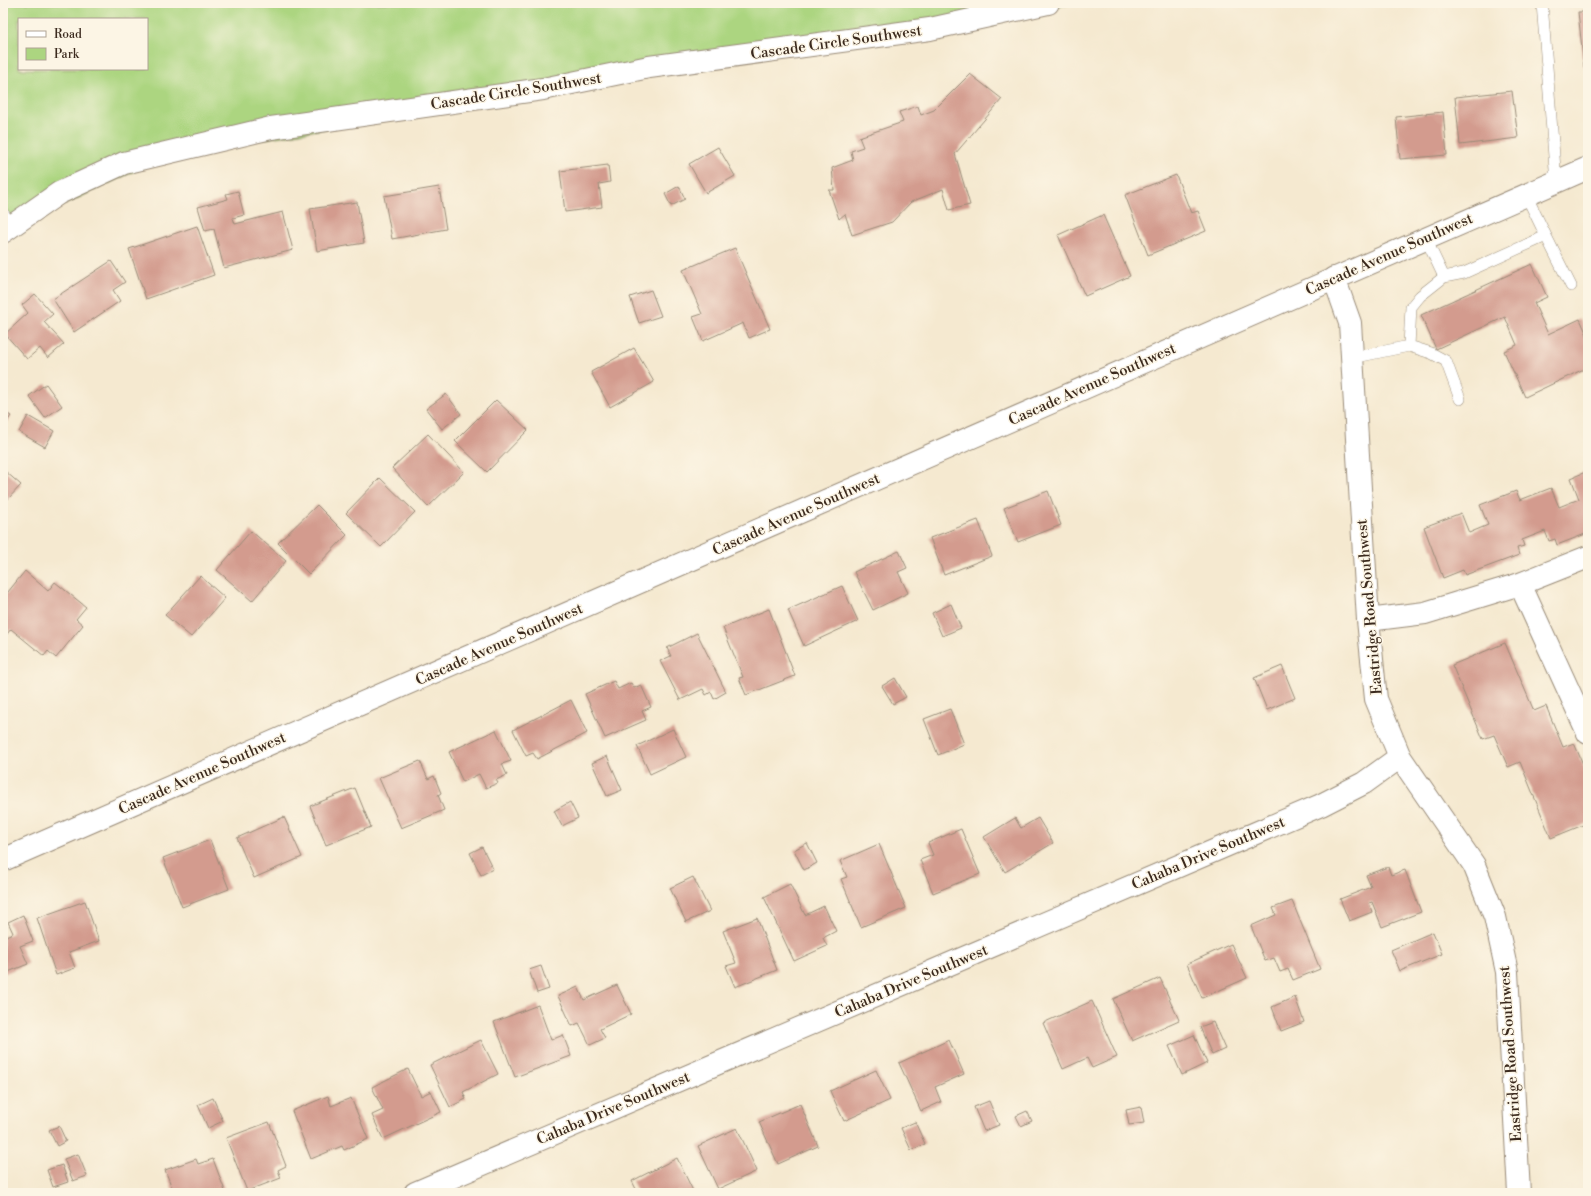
<svg xmlns="http://www.w3.org/2000/svg" width="1591" height="1196" font-family="'Libre Bodoni',serif">
	<rect width="100%" height="100%" fill="#fcf5e5"/>
	<filter id="ink" filterUnits="userSpaceOnUse"><feTurbulence type="fractalNoise" baseFrequency=".025" numOctaves="2"/><feDisplacementMap in="SourceGraphic" scale="8" xChannelSelector="R" yChannelSelector="G"/><feConvolveMatrix kernelMatrix="1 2 1 2 8 2 1 2 1" color-interpolation-filters="sRGB"/></filter>
	<filter id="wash" filterUnits="userSpaceOnUse"><feTurbulence type="fractalNoise" baseFrequency=".012" numOctaves="4" result="noise"/><feDisplacementMap in="SourceGraphic" scale="16" xChannelSelector="R" yChannelSelector="G"/><feGaussianBlur stdDeviation="0.9" result="paint"/><feColorMatrix in="noise" values="0 0 0 0 0 0 0 0 0 0 0 0 0 0 0 0 0 1.4 0 .05"/><feComposite in="paint" operator="in"/></filter>
	<g filter="url(#wash)">
		<rect width="100%" height="100%" fill="#f5e9d0"/>
		<path fill="#acd580" stroke="#74804f" fill-rule="evenodd" d="M3,3H1078L168,155L3,234ZM19,19H147V69H19Z"/>
		<g id="blocks">
			<path fill="#d39b8e" d="M1578,12H1588V67H1584Z
				M970,74L1002,99L955,154L970,205L949,210L943,189L911,202L892,222L852,235L845,214L839,219L829,190H834L832,168L853,160L851,151L863,147L859,137L903,122L899,112L918,106L921,115L934,110Z
				M1512,91L1518,138L1460,145L1455,97Z
				M1443,112L1447,155L1400,159L1396,117Z
				M718,147L735,176L706,193L689,164Z
				M608,165L610,182L599,184L602,207L565,212L560,171Z
				M1176,175L1191,213L1198,211L1206,231L1148,255L1125,195Z
				M679,186L685,199L671,206L665,194Z
				M439,187L446,229L392,239L384,196Z
				M238,191L244,215L233,218L235,224L283,212L293,250L224,268L214,229L205,231L198,207L228,199L226,194Z
				M357,202L364,243L317,251L310,209Z
				M1103,215L1130,276L1085,296L1058,235Z
				M197,226L214,275L146,299L129,249Z
				M735,248L770,329L749,338L743,323L703,341L693,317L702,314L683,270Z
				M111,261L125,282L113,290L120,301L74,332L53,299Z
				M1532,264L1547,297L1534,303L1548,334L1580,319L1588,337V367L1525,397L1504,351L1517,345L1505,317L1436,349L1421,315Z
				M651,290L661,316L639,323L630,297Z
				M35,294L53,314L44,322L64,344L48,358L40,348L27,359L5,334L28,313L22,305Z
				M634,348L654,382L610,407L591,372Z
				M46,384L62,406L45,418L29,396Z
				M446,394L461,414L442,429L426,409Z
				M496,400L528,430L487,472L455,441Z
				M3,411L11,416L3,427Z
				M28,416L54,431L45,447L19,432Z
				M428,434L464,472L428,507L392,468Z
				M5,471L21,485L8,499L3,493V473Z
				M1588,471V533L1557,545L1555,539L1549,541L1545,531L1522,540L1524,546L1517,548L1519,555L1465,575L1463,570L1443,578L1424,527L1461,513L1469,533L1488,525L1480,505L1516,491L1520,500L1551,488L1559,507L1579,499L1571,478Z
				M380,478L415,512L381,547L346,513Z
				M1048,491L1061,525L1018,542L1004,508Z
				M317,505L347,535L309,574L278,543Z
				M978,520L992,556L944,575L930,538Z
				M251,531L286,561L252,601L217,570Z
				M899,551L907,568L898,572L908,593L873,610L854,572Z
				M25,571L48,591L55,582L86,607L76,619L83,625L56,658L48,651L44,656L11,629L3,639V598Z
				M200,576L225,598L191,637L165,615Z
				M842,586L858,621L804,646L788,610Z
				M951,604L961,628L942,636L932,613Z
				M769,609L795,676L746,695L739,678L743,677L723,628Z
				M697,633L726,692L714,699L711,692L706,695L703,689L680,700L660,661L671,656L667,648Z
				M1505,643L1534,711L1546,706L1563,747L1574,743L1588,776V823L1551,838L1520,762L1508,767L1494,735L1483,739L1452,665Z
				M1282,666L1295,698L1267,710L1254,678Z
				M895,678L906,697L893,704L882,686Z
				M614,681L618,689L631,683L634,688L641,685L651,707L642,711L646,720L605,738L585,694Z
				M571,700L587,733L537,759L533,753L526,756L513,730Z
				M950,709L964,744L938,755L924,719Z
				M673,729L686,757L650,774L637,746Z
				M496,730L511,761L502,764L507,775L496,780L498,783L486,788L479,774L463,782L449,752Z
				M607,756L622,790L607,796L592,763Z
				M420,761L428,779L434,776L441,793L438,795L444,810L401,828L379,778Z
				M355,788L371,827L326,845L310,806Z
				M570,802L578,818L562,826L554,811Z
				M284,817L302,857L254,878L237,838Z
				M1015,818L1021,828L1038,818L1053,843L1005,872L984,837Z
				M961,829L980,874L933,893L920,860L933,855L928,843Z
				M210,840L229,889L182,907L163,858Z
				M807,843L817,863L804,870L794,850Z
				M879,844L906,908L861,927L841,879L847,877L840,861Z
				M482,847L493,869L481,875L470,853Z
				M1388,867L1391,875L1405,870L1421,912L1382,927L1372,902L1369,903L1372,912L1349,921L1340,899L1371,887L1366,875Z
				M693,877L710,911L686,922L670,888Z
				M790,884L805,915L824,906L836,931L823,938L827,946L794,961L764,897Z
				M85,901L99,941L69,952L75,968L56,975L37,918Z
				M1292,901L1320,969L1293,980L1288,969L1280,972L1274,958L1265,961L1251,926L1276,915L1273,908Z
				M23,915L33,941L20,946L28,964L3,974V937L13,933L8,922Z
				M757,918L777,970L735,987L726,966L736,963L723,931Z
				M1433,932L1442,954L1400,971L1391,950Z
				M1231,944L1247,978L1202,998L1187,964Z
				M541,966L549,989L537,993L529,970Z
				M1160,978L1179,1020L1132,1041L1113,999Z
				M617,985L631,1014L600,1029L605,1038L590,1045L579,1023L572,1026L558,996L578,987L584,1000Z
				M1295,997L1304,1022L1281,1031L1272,1007Z
				M1092,1001L1117,1057L1092,1068L1087,1058L1063,1069L1043,1023Z
				M538,1005L551,1040L563,1035L571,1056L515,1077L494,1022Z
				M1213,1022L1225,1049L1212,1055L1200,1027Z
				M1194,1035L1207,1063L1182,1075L1169,1046Z
				M481,1040L498,1074L463,1092L466,1099L450,1107L430,1065Z
				M949,1040L964,1074L935,1087L941,1102L921,1111L899,1063Z
				M408,1069L421,1096L431,1091L441,1112L383,1139L372,1115L383,1110L372,1087Z
				M876,1070L890,1100L844,1121L830,1091Z
				M328,1096L331,1106L351,1098L368,1139L344,1150L342,1146L311,1159L292,1111Z
				M213,1098L223,1121L208,1128L198,1105Z
				M989,1101L999,1125L984,1131L974,1107Z
				M800,1104L818,1146L778,1164L759,1122Z
				M1141,1107L1144,1123L1129,1125L1126,1110Z
				M1027,1111L1032,1121L1021,1126L1016,1116Z
				M269,1122L286,1166L278,1170L281,1178L247,1191L226,1138Z
				M915,1122L925,1144L911,1150L901,1128Z
				M59,1126L66,1141L57,1146L49,1130Z
				M737,1128L757,1171L718,1189L698,1146Z
				M78,1154L87,1176L73,1181L64,1159Z
				M677,1158L694,1193H680L679,1191L675,1193H638L632,1181Z
				M196,1159L198,1164L213,1159L225,1191L220,1193H174L165,1170Z
				M62,1165L68,1182L53,1187L47,1170Z"/>
		</g>
	</g>
	<g filter="url(#ink)">
		<use href="#blocks" fill-opacity="0" stroke="#988a77" stroke-width="1"/>
		<g fill="none" stroke-linecap="round" stroke-linejoin="round">
			<defs>
				<path id="service" d="M973,3L977,18
					M1542,3L1556,182
					M3,213L12,226
					M1546,236L1571,286
					M1444,277L1464,273L1546,236L1526,195
					M1409,346L1431,353L1446,361L1460,399
					M1352,358L1409,346L1411,307L1420,296L1444,277L1426,239"/>
				<path id="minor" d="M3,232L59,193L124,163L271,128L543,89L649,67L930,29L1048,3
					M1334,278L1350,323L1368,620L1376,699L1400,757L1474,865L1495,917L1507,972L1519,1193
					M1520,584L1588,733
					M1368,620L1425,613L1520,584L1588,557
					M415,1193L1321,805L1364,783L1400,757"/>
				<path id="secondary" d="M3,860L1588,168"/>
			</defs>
			<use href="#service" stroke="#988a77" stroke-width="12"/>
			<use href="#minor" stroke="#988a77" stroke-width="24"/>
			<use href="#secondary" stroke="#988a77" stroke-width="24"/>
			<use href="#service" stroke="#fff" stroke-width="11"/>
			<use href="#minor" stroke="#fff" stroke-width="22"/>
			<use href="#secondary" stroke="#fff" stroke-width="22"/>
		</g>
	</g>
	<g text-anchor="middle" stroke-width="3" stroke-linejoin="round" paint-order="stroke">
		<g font-size="15" fill="#3b2a1e" stroke="#fcf5e5">
			<text transform="translate(836 42) rotate(-8)" y="5">Cascade Circle Southwest</text>
			<text transform="translate(516 91) rotate(-9)" y="5">Cascade Circle Southwest</text>
			<text transform="translate(1389 254) rotate(-24)" y="5">Cascade Avenue Southwest</text>
			<text transform="translate(1092 384) rotate(-24)" y="5">Cascade Avenue Southwest</text>
			<text transform="translate(796 514) rotate(-24)" y="5">Cascade Avenue Southwest</text>
			<text transform="translate(1369 607) rotate(-95)" y="5">Eastridge Road Southwest</text>
			<text transform="translate(499 644) rotate(-24)" y="5">Cascade Avenue Southwest</text>
			<text transform="translate(202 773) rotate(-24)" y="5">Cascade Avenue Southwest</text>
			<text transform="translate(1208 853) rotate(-23)" y="5">Cahaba Drive Southwest</text>
			<text transform="translate(911 981) rotate(-23)" y="5">Cahaba Drive Southwest</text>
			<text transform="translate(1510 1054) rotate(-94)" y="5">Eastridge Road Southwest</text>
			<text transform="translate(613 1108) rotate(-23)" y="5">Cahaba Drive Southwest</text>
		</g>
	</g>
	<rect width="1591" height="1196" fill="none" stroke="#fcf5e5" stroke-width="16"/>
	<rect x="18" y="18" width="130" height="52" fill="#fcf5e5" stroke="#afa495"/>
	<rect x="26" y="31" width="20" height="6" fill="#ffffff" stroke="#afa495"/>
	<text x="54" y="38" font-size="12" fill="#3b2a1e">Road</text>
	<rect x="26" y="48" width="20" height="12" fill="#acd580" stroke="#afa495"/>
	<text x="54" y="58" font-size="12" fill="#3b2a1e">Park</text>
</svg>
